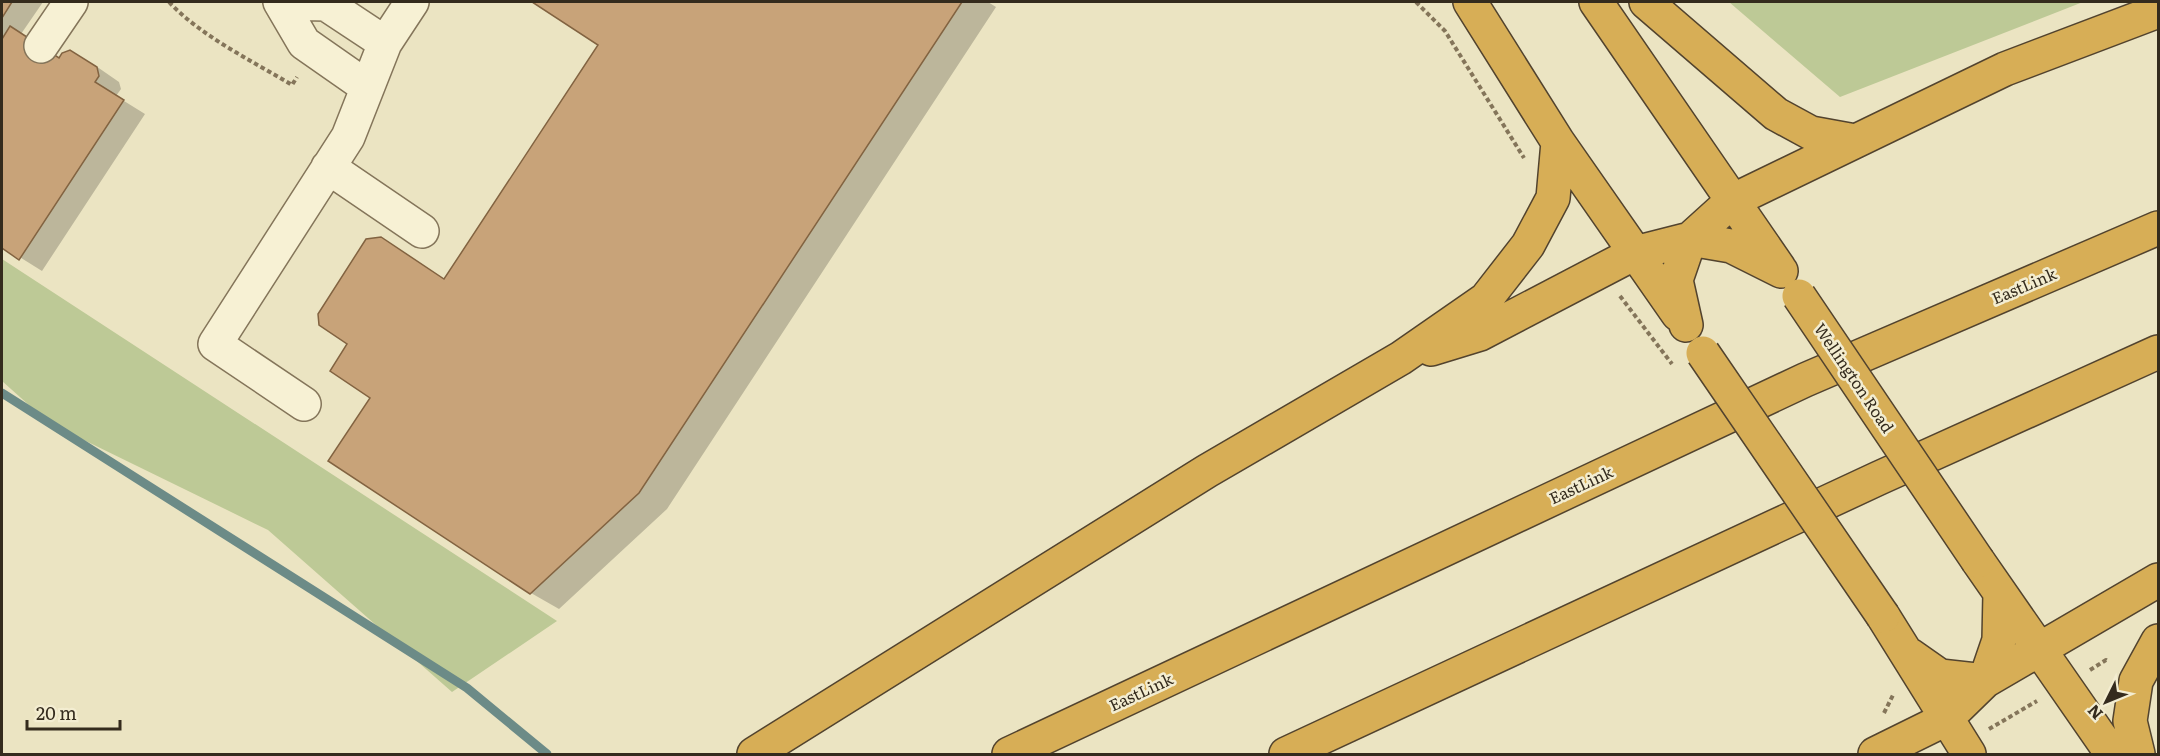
<svg xmlns="http://www.w3.org/2000/svg" width="2160" height="756" font-family="Literata,serif">
	<rect width="100%" height="100%" fill="#ebe4c2"/>
	<path fill="#bdc996" d="M1729,2H2083L1840,97Z
		M2,259L557,621L452,692L268,530L49,423L2,381Z"/>
	<path fill="#0003" d="M2,2H43L21,34L61,59L93,64L119,82L121,89L116,96L145,114L42,271L2,246Z
		M535,2H988L996,7L667,509L559,609L531,593L372,397L349,344L381,239L446,280L600,45Z"/>
	<g fill="none" stroke-linecap="round" stroke-linejoin="round">
		<path stroke="#6c8b87" stroke-width="9" d="M2,393L467,688L547,754"/>
	</g>
	<path fill="#c8a379" stroke="#826341" stroke-width="1.5" d="M2,2H12L2,18Z
		M532,2H962L639,493L530,594L328,461L370,398L330,371L347,344L319,325L318,314L366,239L381,237L444,279L598,45Z
		M10,26L59,58L62,53L70,50L97,67L99,76L95,82L124,100L19,260L2,248V39Z"/>
	<g fill="none" stroke-linecap="round" stroke-linejoin="round">
		<defs>
			<path id="minor" d="M280,2L304,43L367,87
				M283,3L326,4L385,43
				M41,46L71,2
				M328,167L422,231
				M304,404L215,344L348,137L385,43L412,2"/>
			<path id="highway" d="M1470,2L1558,142L1678,314
				M1596,2L1779,268
				M1646,2L1776,114L1811,133L1855,141
				M1686,325L1676,280L1690,239L1732,201L2005,69L2158,11
				M1431,349L1480,334L1635,253L1690,239L1731,246L1781,271
				M1978,561L2112,754
				M1883,616L1969,754
				M1910,655L1940,676L1985,681
				M1985,681L1999,640L2000,593
				M754,754L1207,471L1401,358L1486,299L1528,245L1553,198L1558,142
				M1009,754L1805,380L2158,228
				M1286,754L1879,478L2158,352
				M1875,754L1946,719L1985,681L2158,580
				M2138,754L2130,721L2136,681L2158,641"/>
		</defs>
		<use href="#minor" stroke="#84755a" stroke-width="36"/>
		<use href="#highway" stroke="#52432e" stroke-width="36"/>
		<path stroke="#84755a" stroke-width="4" stroke-dasharray="4.5 3" stroke-linecap="butt" d="M169,2C202,37 251,60 292,85L297,77
			M1416,2L1445,31L1524,158
			M1620,296L1672,364
			M2090,670L2106,660L2109,662
			M1884,713L1894,693
			M1989,729L2037,701"/>
		<use href="#minor" stroke="#f7f1d4" stroke-width="33"/>
		<use href="#highway" stroke="#d7ae56" stroke-width="33"/>
		<defs>
			<path id="highway-bridge" d="M1799,296L1978,561
				M1703,353L1883,616"/>
		</defs>
		<use href="#highway-bridge" stroke="#52432e" stroke-width="36" stroke-linecap="butt"/>
		<use href="#highway-bridge" stroke="#d7ae56" stroke-width="33"/>
	</g>
	<g text-anchor="middle" stroke-width="5" stroke-linejoin="round" paint-order="stroke">
		<g font-size="16" fill="#342b1d" stroke="#f3edd1">
			<text transform="translate(2024 286) rotate(-23)" y="6">EastLink</text>
			<text transform="translate(1854 378) rotate(56)" y="6">Wellington Road</text>
			<text transform="translate(1581 485) rotate(-25)" y="6">EastLink</text>
			<text transform="translate(1141 692) rotate(-25)" y="6">EastLink</text>
		</g>
	</g>
	<rect width="2160" height="756" fill="none" stroke="#342b1d" stroke-width="6"/>
	<g transform="translate(2106 702) rotate(227)" stroke="#f3edd1" stroke-width="4.5" paint-order="stroke">
	<path d="M0-4.5L10 22L0 15L-10 22Z" fill="#342b1d"/>
	<text y="-9" font-size="16" font-weight="bold" text-anchor="middle" fill="#342b1d">N</text>
	</g>
	<path d="M27 720v9h93v-9" fill="none" stroke="#342b1d" stroke-width="3"/>
	<text x="36" y="720" font-size="18" fill="#342b1d" stroke="#f3edd1" stroke-width="4.5" paint-order="stroke">20 m</text>
</svg>
